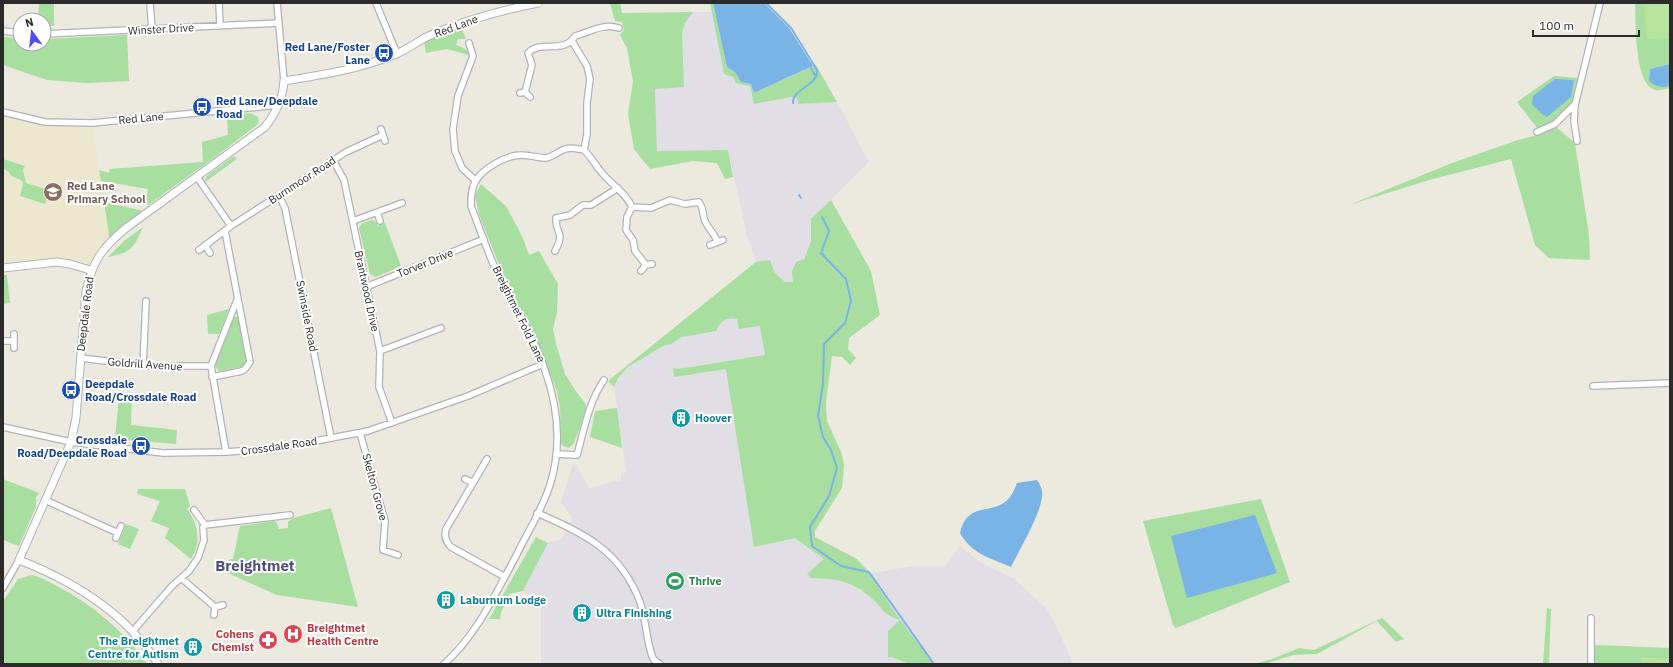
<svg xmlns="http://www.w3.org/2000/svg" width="1673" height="667" font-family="'IBM Plex Sans',sans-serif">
	<rect width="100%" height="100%" fill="#ece9de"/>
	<path fill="#e1dee5" d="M693,12H712L724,74L733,77L737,83L750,86L754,104L791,97L797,98L798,104L837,102L869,162L811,219V241L793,282H785L775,273L796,538L824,559L807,574L811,578H830L844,581L870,597L889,616L900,619L868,574L912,566H945L960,546L981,563L1015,579L1047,609L1060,634L1073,664H934L900,620L888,657H892L909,664H541V604L523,591L548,543L562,539L572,518L561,502L573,464L577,466L589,488L621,480V473L626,472L614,387L618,378L628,367L663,346L660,339L756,262L752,252V247L746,236V230L728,150L657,151L655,88L684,71L682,34L685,23Z"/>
	<path fill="#ece8cf" d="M3,117L45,122L92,123L110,241L90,270L70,264L3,268Z"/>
	<path fill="#a8de9f" d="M39,3H54V26H44V20H38Z
		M610,3H620L622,13L693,12L685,23L682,34L684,87L655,89L657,151L728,150L733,177L725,179L717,163L693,161L650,169L634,149L628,114L633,81L627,48L620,35L624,30L622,22L615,21Z
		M710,3H713L727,67L735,72L741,82L751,84L754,93L816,65L837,102L798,104L797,98L791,97L754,104L750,86L736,83L733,77L724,74Z
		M1635,3H1670V64L1650,69L1649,81C1656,87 1661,88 1670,86V88C1666,89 1659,91 1655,90C1634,83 1636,22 1635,3Z
		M461,27L466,39H458L456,45C461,47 468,49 469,55L447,49L426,53L424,42Z
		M127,35L129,81L87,83L47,80L3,65V37L20,38V44H44V39Z
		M1554,76L1579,78C1577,84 1576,91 1574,97C1569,111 1551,123 1538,129L1517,102Z
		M250,113L258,117L259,121L257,125L211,160L148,205L145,204L148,189L101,181L99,170L109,173L110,169L203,162L202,142L228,135L227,117L231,115Z
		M1555,126L1575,143L1589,235L1590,260L1549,258L1535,245L1511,159L1429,180L1349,205L1452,163L1515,141L1545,133Z
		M234,156L237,159L205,182L206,177L209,174Z
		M3,159L25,166L23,170L26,183L49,190L45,204L20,196L23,183L21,180L11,176L8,171L3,169Z
		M481,184L506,206L522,236L529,255L539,251L558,284L557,312L553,329L556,344L565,374L575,390L585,403L587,409L574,443L569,448L563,446L561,443L560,408L557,391L533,331L510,291L479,215L475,195Z
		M831,200L871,271L880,315L849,338L848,349L856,358L850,365L842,357L832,356L826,402L827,421L841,452L844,464L842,488L815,531V537L857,559L867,570L900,620L934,664H909L892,657H888V631L900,620C883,615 883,608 871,598C852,581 835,578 811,578L807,574L824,559L795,538L754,547L726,369L674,377L673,368L678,369L765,355L760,326L739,329L737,319C726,317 720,321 716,331L682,337L671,344L663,346L628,367L618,378L614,387L608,381L756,262L770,260L775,273L785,282H793L792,271L796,262L804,259L811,241V219Z
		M104,202L148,212L110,241Z
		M372,220L376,222L378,226L385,223L401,266L376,277L370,274L359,228L362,223Z
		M143,227C133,249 132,252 108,257L124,241Z
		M3,275H7L10,303L3,304Z
		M229,309L219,334H208L207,315Z
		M238,316L247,362L242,367L219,371L215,366L233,318Z
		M119,396L132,397L131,425L177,430L176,444L115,439Z
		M617,408L622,448L590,437L595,411Z
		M3,479L39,493L36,498V507L19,546L3,540Z
		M138,489H185L190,506L187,509C198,524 202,542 191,559L165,538L169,528L151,521L160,501L137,494Z
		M1261,499L1290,582L1176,628L1173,625L1143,521Z
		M331,508L358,607L277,595L221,570L230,559H233L240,526L274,521L277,523L279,529L288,528V522L293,518Z
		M126,524L139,529L130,549L118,544Z
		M536,537L548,543L523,591L509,594C508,604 500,609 500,619H489Z
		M32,575C41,577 49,582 57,586C93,605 123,630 147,664H3V601L18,579Z
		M1547,608L1551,609L1549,664H1543Z
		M1382,618L1404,639L1396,642L1377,621L1317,654L1293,655L1265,664H1253L1272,659L1299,648L1314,650Z
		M1595,645L1670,648V664H1594Z"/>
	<path fill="#b7e49c" d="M1644,3H1670V38L1647,39Z
		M1641,657L1670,659V664H1641Z"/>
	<path fill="#7ab3e5" d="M713,3H764L789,28L813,66L754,93L751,84L741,82L735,72L727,67Z
		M1670,64V86C1661,88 1656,87 1649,81L1650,69Z
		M1555,79L1574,80L1571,97L1547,117L1543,115L1532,104L1533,96Z
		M1037,480C1041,485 1043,491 1042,497C1039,518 1020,548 1011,567C990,558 972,554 960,533C968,499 995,517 1010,497C1013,493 1015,488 1017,483Z
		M1255,515L1277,573L1187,598L1171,536Z"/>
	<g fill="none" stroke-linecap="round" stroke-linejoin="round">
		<path stroke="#7ab3e5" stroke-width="2" d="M766,3L791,28L817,70C819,85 792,89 793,103
			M811,68L816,77
			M799,195L801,198
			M822,217L829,231L821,253L846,279L851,301L845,323L824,344L823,384L818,416L823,437L831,450L837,468L829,496L810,527L812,546L841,566L869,572L934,664"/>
		<defs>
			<path id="minor" d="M150,3L152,30
				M219,3L220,26
				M277,3L284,81
				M376,3L397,54
				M3,31L20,33
				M44,34L279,23
				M572,41L587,66L590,79L587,103V134L584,150C591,157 596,166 603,174C613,186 626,193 632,207L651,208L670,200L685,204L699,202C704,209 702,211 704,218C706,227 714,232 717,241
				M469,43L473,56L458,96L453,129L455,151L462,168L476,181
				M525,92L532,65L528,53C541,39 564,55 575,36C590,32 603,23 619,28
				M520,93L525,92L530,97
				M3,112L45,122L92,123L279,105
				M381,129L385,141
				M1537,132L1555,124L1574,105
				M1577,141L1574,121L1575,105L1600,3
				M333,160L344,180L380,351L379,387L392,423
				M197,177L231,226
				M279,196L285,208L331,438
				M632,207L627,217L626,230L633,240L635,251L646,265
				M377,212L380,221
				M353,221L402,203
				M205,245L210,253
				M710,245L723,240
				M199,250L231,226L346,152L383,135
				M555,251C566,230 555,235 556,218L570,215L583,205H591L618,188
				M641,271L646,265L652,264
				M366,287L484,239
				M14,334V348
				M3,341H14
				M380,351L441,328
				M80,358L150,366H211
				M143,365L146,301
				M212,377L242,371L245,369L250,362L225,231
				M1593,386L1670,383
				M3,427L71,442L163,453L226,452L279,448L368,431L468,396L543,364
				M360,433L385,521L383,550L398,555
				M226,452L211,366L237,300
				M557,454L577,455C584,430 589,401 604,380
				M487,459L446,529C444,536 446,542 451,547L505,577
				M465,479L473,483
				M45,500L118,533
				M537,513C584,533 621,551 640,602C646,619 646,638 652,656L654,660L660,664
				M205,525L290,515
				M116,538L121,526
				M181,578L215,607
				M3,588L19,560
				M214,615L215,607L223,605
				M1591,618V664
				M132,632L172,586L189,571L198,558L204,540L203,527L205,525L194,510
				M444,664C476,636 496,593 516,556C527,533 542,510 550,485C567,431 552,379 528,330C520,315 511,300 503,285C490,260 481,232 471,206C471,198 471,190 475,182C482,169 506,155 521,155C530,155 538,158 546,158C553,157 559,151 565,149C572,147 578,149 584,150"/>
			<path id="tertiary" d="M3,268L57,262L70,264L90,270
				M158,664C126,613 73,581 19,560L71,442L76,418L86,291C93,260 102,248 126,228L265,127C276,113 283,99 284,81C322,75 360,69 396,54C409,49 420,39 433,34C466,20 502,10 538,3"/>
		</defs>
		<use href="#minor" stroke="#b2b2bd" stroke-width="8"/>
		<use href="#tertiary" stroke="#b2b2bd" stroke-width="9"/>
		<use href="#minor" stroke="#fff" stroke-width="5.5"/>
		<use href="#tertiary" stroke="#fff" stroke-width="7"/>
	</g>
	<defs>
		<symbol id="bus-disc" viewBox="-11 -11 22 22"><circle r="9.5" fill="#1a4fb4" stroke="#fff"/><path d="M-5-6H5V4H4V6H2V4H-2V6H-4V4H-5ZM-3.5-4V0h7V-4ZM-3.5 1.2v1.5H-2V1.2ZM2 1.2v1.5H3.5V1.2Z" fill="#fff"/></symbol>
		<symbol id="school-disc" viewBox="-11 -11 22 22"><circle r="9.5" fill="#8d6e63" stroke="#fff"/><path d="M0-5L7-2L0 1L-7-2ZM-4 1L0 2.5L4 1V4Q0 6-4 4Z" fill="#fff"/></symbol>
		<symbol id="building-disc" viewBox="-11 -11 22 22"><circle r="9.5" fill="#0f9aa8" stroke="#fff"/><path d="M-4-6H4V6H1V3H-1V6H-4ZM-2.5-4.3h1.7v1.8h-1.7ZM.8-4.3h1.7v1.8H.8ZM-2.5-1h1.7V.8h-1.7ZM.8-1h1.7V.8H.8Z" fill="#fff"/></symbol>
		<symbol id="stadium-disc" viewBox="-11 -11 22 22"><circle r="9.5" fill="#2e9e5b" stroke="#fff"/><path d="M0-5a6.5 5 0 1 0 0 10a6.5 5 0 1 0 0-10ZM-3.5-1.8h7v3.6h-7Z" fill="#fff"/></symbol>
		<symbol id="hospital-disc" viewBox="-11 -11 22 22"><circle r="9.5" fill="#e0444e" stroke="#fff"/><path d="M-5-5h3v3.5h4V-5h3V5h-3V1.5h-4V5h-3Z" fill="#fff"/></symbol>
		<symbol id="pharmacy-disc" viewBox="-11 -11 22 22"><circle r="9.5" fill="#e0444e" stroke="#fff"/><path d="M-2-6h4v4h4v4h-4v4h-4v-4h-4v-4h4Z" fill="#fff"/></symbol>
	</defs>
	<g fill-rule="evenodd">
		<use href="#bus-disc" x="373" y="42" width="22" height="22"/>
		<use href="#bus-disc" x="191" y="96" width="22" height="22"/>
		<use href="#school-disc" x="42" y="181" width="22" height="22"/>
		<use href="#bus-disc" x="60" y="379" width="22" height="22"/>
		<use href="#building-disc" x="670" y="407" width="22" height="22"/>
		<use href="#bus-disc" x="130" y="435" width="22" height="22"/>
		<use href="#stadium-disc" x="664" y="570" width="22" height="22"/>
		<use href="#building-disc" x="435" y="589" width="22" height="22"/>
		<use href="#building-disc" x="571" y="602" width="22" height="22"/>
		<use href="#hospital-disc" x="282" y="623" width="22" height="22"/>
		<use href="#pharmacy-disc" x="257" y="629" width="22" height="22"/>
		<use href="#building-disc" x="182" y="636" width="22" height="22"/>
	</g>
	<g text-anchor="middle" stroke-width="4" stroke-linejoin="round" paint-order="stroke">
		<g font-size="11" fill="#2b2b2b" stroke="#fff">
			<text transform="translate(456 26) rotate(-20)" y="4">Red Lane</text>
			<text transform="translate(161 29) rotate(-3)" y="4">Winster Drive</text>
			<text transform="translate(141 118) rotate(-5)" y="4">Red Lane</text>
			<text transform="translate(302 180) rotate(-33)" y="4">Burnmoor Road</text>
			<text transform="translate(425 263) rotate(-22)" y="4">Torver Drive</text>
			<text transform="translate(367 291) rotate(78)" y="4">Brantwood Drive</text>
			<text transform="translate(85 314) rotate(-83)" y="4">Deepdale Road</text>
			<text transform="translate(519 314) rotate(64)" y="4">Breightmet Fold Lane</text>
			<text transform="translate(307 316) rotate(79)" y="4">Swinside Road</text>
			<text transform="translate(145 364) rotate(4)" y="4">Goldrill Avenue</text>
			<text transform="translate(279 446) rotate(-8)" y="4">Crossdale Road</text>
			<text transform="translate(375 487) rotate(75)" y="4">Skelton Grove</text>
		</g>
		<g font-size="11" font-weight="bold" fill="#164399" stroke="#fff" text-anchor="end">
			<text x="370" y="51">Red Lane/Foster<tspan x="370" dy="13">Lane</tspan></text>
			<text x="216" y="105" text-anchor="start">Red Lane/Deepdale<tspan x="216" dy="13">Road</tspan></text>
			<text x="85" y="388" text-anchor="start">Deepdale<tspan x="85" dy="13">Road/Crossdale Road</tspan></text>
			<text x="127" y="444">Crossdale<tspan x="127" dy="13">Road/Deepdale Road</tspan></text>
		</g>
		<g font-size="11" font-weight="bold" fill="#785e54" stroke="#fff" text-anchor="start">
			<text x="67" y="190">Red Lane<tspan x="67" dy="13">Primary School</tspan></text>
		</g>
		<g font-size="11" font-weight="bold" fill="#0d838f" stroke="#fff" text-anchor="start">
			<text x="695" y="422">Hoover</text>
			<text x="460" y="604">Laburnum Lodge</text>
			<text x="596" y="617">Ultra Finishing</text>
			<text x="179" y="645" text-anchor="end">The Breightmet<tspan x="179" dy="13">Centre for Autism</tspan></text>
		</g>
		<g font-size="11" font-weight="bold" fill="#27864d" stroke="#fff" text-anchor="start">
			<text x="689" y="585">Thrive</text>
		</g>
		<g font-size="11" font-weight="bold" fill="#be3a42" stroke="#fff" text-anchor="start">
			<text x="307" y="632">Breightmet<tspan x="307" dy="13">Health Centre</tspan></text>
			<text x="254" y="638" text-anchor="end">Cohens<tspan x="254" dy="13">Chemist</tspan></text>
		</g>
		<g font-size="15" font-weight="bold" fill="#504f78" stroke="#fff">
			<text x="255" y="571">Breightmet</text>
		</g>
	</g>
	<rect width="1673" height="667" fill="none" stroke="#2b2b2b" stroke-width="8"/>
	<g transform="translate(32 32) rotate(345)"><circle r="19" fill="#ffffff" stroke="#aaaaaa"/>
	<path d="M0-3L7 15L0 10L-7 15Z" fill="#4e4ceb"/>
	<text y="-6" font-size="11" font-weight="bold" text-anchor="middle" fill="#2b2b2b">N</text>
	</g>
	<path d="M1533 30v6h106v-6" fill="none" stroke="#2b2b2b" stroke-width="2"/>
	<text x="1539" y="30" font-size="12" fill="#2b2b2b" stroke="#ffffff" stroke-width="3" paint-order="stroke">100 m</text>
</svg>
